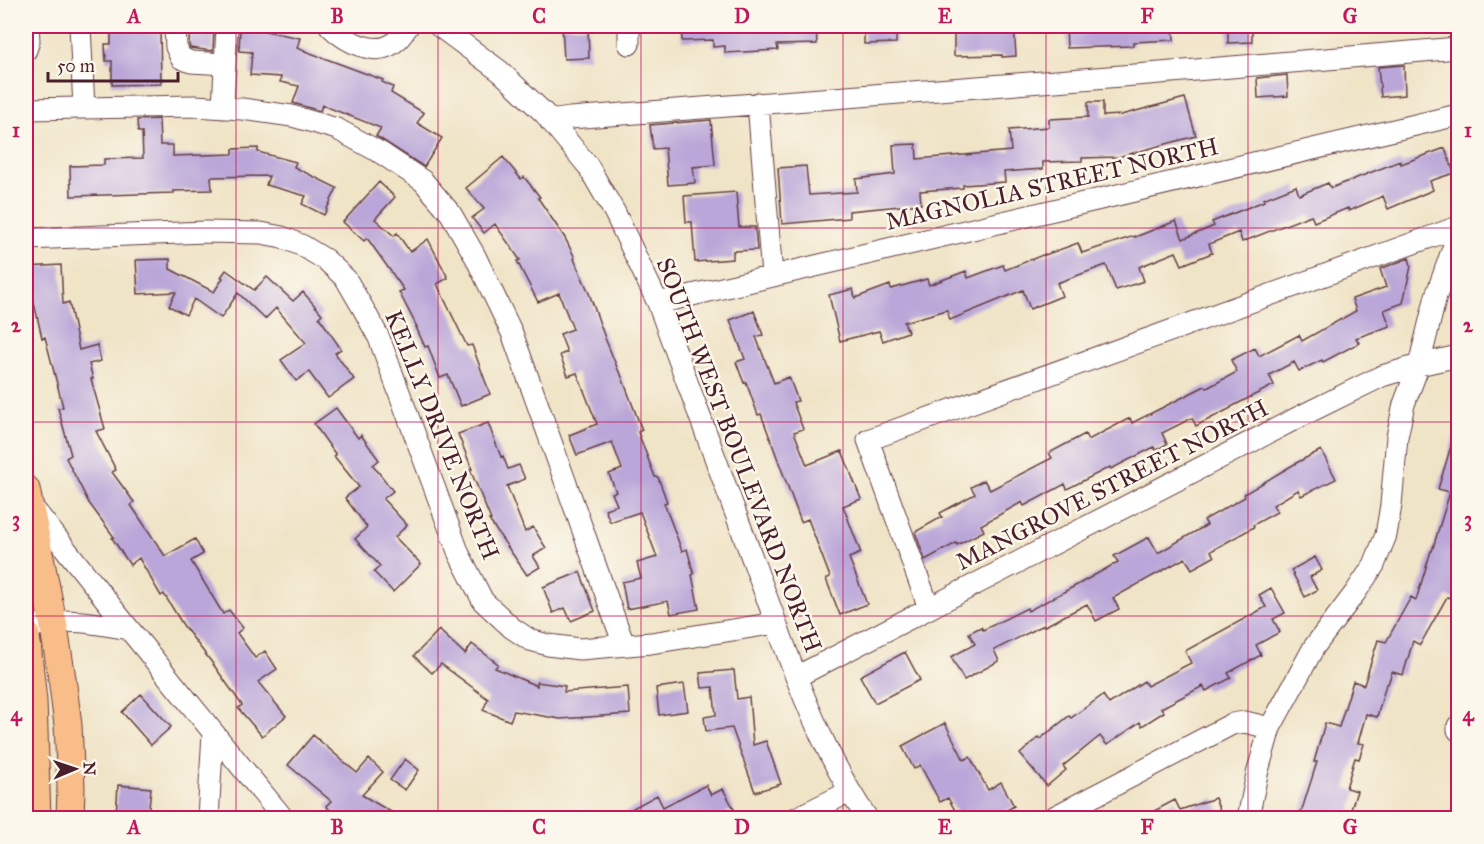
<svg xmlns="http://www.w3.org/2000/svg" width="1484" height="844" font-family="'IM FELL Great Primer',serif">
	<rect width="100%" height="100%" fill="#fbf7ec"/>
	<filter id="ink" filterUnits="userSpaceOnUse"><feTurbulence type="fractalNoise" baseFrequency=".0167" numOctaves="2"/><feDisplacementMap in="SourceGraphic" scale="12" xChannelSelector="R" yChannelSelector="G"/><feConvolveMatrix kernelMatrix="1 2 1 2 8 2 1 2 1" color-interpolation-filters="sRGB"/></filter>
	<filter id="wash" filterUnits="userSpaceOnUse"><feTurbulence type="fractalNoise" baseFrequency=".008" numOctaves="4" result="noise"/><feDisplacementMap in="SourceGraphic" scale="24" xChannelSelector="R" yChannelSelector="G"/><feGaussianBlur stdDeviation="1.35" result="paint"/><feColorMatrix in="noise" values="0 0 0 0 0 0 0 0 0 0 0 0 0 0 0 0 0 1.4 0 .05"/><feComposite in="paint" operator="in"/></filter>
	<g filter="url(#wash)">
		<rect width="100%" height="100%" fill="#f0e4c7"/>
		<g id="blocks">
			<path fill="#baa6d8" d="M111,26H160L161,84L112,85V61H106L105,44H111Z
				M190,26L214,28L213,51L190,48L189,44Z
				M562,26H588L589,58L564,59Z
				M681,26H816L817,44L777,45L778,50L725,53V46L713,47V40L682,41Z
				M864,26H896V43L864,44Z
				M954,26H1014L1016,56L1002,57V55L954,56Z
				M1066,26H1173L1174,40L1133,42V46L1067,48Z
				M1228,26H1252V42L1228,43Z
				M242,27L265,29V31L300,38L297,48L383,80L382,82L393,87L391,93L424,113L417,123L442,138L424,167L376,136L381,128L322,105L320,111L293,103L299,86L280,82L281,77L250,75L252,52L239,51L240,29H242Z
				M1404,65L1405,95L1381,97L1378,67Z
				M1287,75L1288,96L1258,98L1257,78Z
				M1185,98L1196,136L1118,157L1082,158V161L1043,162V169L1004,172L1005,182L963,185V188L920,191L921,204L849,211V218L782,224L778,168L806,166L809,195L857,192L856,179L895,174L893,145L916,144L917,159L1011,151L1009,130L1049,127V119L1088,117V102H1103V116L1121,115Z
				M159,119L160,145H173V156L233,154V149L258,148V152L296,162L294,167L337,188L324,215L302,204L306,196L266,185L269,176L211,177L212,190L174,191V193L71,196L70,166L104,165V159L143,158L142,132H138L137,120Z
				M711,120L715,165L693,167L695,183L668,185L665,148L653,149L650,125Z
				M1445,148L1454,173L1430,181L1433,190L1388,209L1383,196L1349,211L1348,208L1314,222L1311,215L1242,242L1239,232L1209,244L1212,253L1182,265L1176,252L1139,267L1144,281L1116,290L1106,265L1057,283L1062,296L1030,309L1023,290L950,320L947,310L904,322L908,332L883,341L879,331L840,341L829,295L853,289L855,298L890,285L891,289L927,279L929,285L966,271L968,278L1003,265L1005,270L1045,254V255L1078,243L1082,253L1134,236L1135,237L1176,221L1183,239L1214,226L1212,222L1264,201L1263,199L1296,186L1299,195L1328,183L1331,188L1400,161L1401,164Z
				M503,157L521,179L524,177L540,197L538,198L565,238L575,258L574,259L589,293L605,338L619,372H620L642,430L638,432L655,477H658L667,502L664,503L682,551L687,549L694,574L692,575L699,609L671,614L668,601L627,609L622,582L641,578L637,563L657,557L640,512L610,522L605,509L617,505L612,493L616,492L609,474L622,469L612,442L577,455L569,435L597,424L577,373L568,376L560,355L567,352L560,334L573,329L565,309L559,293L538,302L517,261L520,260L495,224L484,233L472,218L484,209L466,188Z
				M379,182L395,197L375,219L394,236L397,233L410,252L428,239L448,278L437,284L467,346L472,345L490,394L461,406L448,375L440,378L428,346L425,347L416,327H417L399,292L404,290L367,238L364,241L343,222Z
				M736,192L739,227H755L757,250L733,251V259L695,262L692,222H686L684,196Z
				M1409,258L1411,266L1403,303L1384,310L1390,326L1356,338L1359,343L1323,362L1322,360L1299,371L1294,362L1269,375L1274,385L1231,407V408L1196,426L1192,418L1162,433L1167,444L1156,450L1154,447L1111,469L1110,467L1067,489L1065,484L1024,506L1022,502L981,525L984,531L957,545L956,543L925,560L915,532L942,517L940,513L975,494L971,487L984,480L990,490L1052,458L1049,453L1085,434L1088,440L1130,418L1132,423L1205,386L1207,388L1237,372L1231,360L1255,348L1259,356L1299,335L1302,341L1356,311L1352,299L1386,287L1380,269Z
				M170,259V269L214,292L223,278L221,277L226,270L254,290L267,277L293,301L303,292L322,314L319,317L341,349L335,353L354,379L328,398L309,372L296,381L281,360L306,343L276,308L265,319L238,293L221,318L194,299L186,315L169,306L176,292L138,294L136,260Z
				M61,265L63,304L69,302L79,350L97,345L101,361L89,364L93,379H91L105,429L96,431L116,470L112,472L134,502L131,505L165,556L195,539L203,554L191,561L223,614L229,610L243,628L237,633L255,658L265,651L277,669L258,682L286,716L262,736L238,708L242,705L213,664L183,625L164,594L161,596L139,558L130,565L112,538L114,537L89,503L66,458L71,455L58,408L63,407L45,337L42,338L33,298H28L26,267Z
				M754,311L763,335L756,337L774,383L789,377L798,401L793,402L803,429L794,432L807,465L842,451L861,499L843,506L861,553L849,558L867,604L840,615L826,579L830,577L808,519L801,522L761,414L758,415L746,382L744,383L736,362L745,359L730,320Z
				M336,408L358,438L361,435L379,460L373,465L393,491L383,499L407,525L395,537L421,564L393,592L374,572L380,566L355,539L367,527L345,498L359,487L334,456L336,455L314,424Z
				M488,423L501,457L503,456L508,469L519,465L525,479L507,486L525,532L533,527L546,548L533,556L540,567L527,575L489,520H491L470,469H472L458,434Z
				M1455,433H1458V600L1447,597L1420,645L1413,641L1403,675L1392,672L1388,684H1386L1377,717L1366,714L1358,743L1364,744L1359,759L1355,758L1346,788L1357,791L1348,819H1299L1317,762H1314L1325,723L1339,727L1353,681L1364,685L1378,640L1386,642L1411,597L1416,600L1431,551H1432L1450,492L1438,489Z
				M1321,450L1336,479L1301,496L1298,490L1273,505L1277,512L1253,525L1254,527L1211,551L1214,557L1192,569L1185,558L1113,598L1119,609L1096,621L1087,604L1045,626L1044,625L994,650L999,661L964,680L951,657L975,644L969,633L981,627L983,630L1027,608L1028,611L1077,585L1118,562L1114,556L1149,537L1158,553L1207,525L1204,520L1245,497L1244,494L1298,462Z
				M1315,557L1322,570L1310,577L1317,590L1305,597L1291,570Z
				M580,572L595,611L571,621L565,608L553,613L543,587Z
				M1271,588L1285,613L1273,619L1280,632L1256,645L1261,655L1228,673L1231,678L1206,691L1203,686L1161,708L1164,712L1142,726L1140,722L1107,745L1100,736L1063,766L1066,770L1047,786L1020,754L1039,737L1040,739L1069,716L1071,718L1103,695L1109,704L1144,681L1147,686L1191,663L1185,651L1266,607L1259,595Z
				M439,630L465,654L472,644L498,664L495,668L537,686V682L565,686L564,692L628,687L630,714L560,719L514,711L510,721L483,710L488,699L441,664L432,673L414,656Z
				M905,652L920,680L875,703L860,676Z
				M734,670L737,699L749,697L753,745L766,741L781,784L755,792L732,728L706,731L704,717L716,715L713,687L702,688L700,673Z
				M684,684L688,711L659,715L656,688Z
				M141,694L171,727L151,745L122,712Z
				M945,723L964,760L970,757L988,790L1001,782L1014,806L992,819H960L948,798L940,802L920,765L914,769L902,746Z
				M313,735L357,773L369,759L383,772L362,795L403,819H339L326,806L331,801L288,765Z
				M405,759L419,770L405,790L390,780Z
				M118,785L151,788L148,817L116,814Z
				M706,785L711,795L723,789L734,809L715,819H613L657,795L663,807Z
				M1215,798L1223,819H1139L1175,800L1180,810Z"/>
		</g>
	</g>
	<g filter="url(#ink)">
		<use href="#blocks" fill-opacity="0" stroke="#633d42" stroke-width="1.5"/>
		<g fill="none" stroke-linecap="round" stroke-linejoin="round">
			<defs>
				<path id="minor" d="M80,26L84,108
					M175,26L176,47L181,58L191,62L225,64
					M330,26C345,41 377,59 396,41C401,37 405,30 408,26
					M439,26L501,72L545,114L588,166L615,213L658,303L796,677C816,727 837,774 867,818
					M629,26V44
					M26,50L29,41L28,26
					M758,103L772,276
					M223,108L227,26
					M26,109L195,106L242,109L292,116L337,129L381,153L423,181L451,214L475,256L512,333L624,645
					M550,121L570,118L1148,74L1458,48
					M26,239L206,232L261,233L282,237L303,246L326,260L346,279L364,310L379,338L459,554L483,601L512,628L530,640L548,645L580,649L651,643L776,623
					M658,303L1458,115
					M30,504L129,629L283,818
					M929,608L868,440L1458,227
					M26,628C35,626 44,623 53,622C79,619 104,625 129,629
					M796,677L1297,418L1382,376L1419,365L1458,356
					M1458,726V730
					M208,818L213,733
					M796,818L849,792
					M1052,818L1232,724L1245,722L1270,728
					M1248,818L1257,774L1270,728L1314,647L1355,593L1374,565L1386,535L1391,505L1397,437L1404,404L1419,365L1436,296L1458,234"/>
				<path id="major" d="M26,489L53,622L62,678L68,725L71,787L70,818
					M26,634L33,701L37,818"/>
			</defs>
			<use href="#minor" stroke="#633d42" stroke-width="23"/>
			<use href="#major" stroke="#633d42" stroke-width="29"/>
			<use href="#minor" stroke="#fff" stroke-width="21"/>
			<use href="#major" stroke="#f8bd89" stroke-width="27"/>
		</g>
	</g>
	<path fill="none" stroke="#c2185b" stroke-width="1.5" stroke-opacity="0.55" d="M236,26V818M438,26V818M641,26V818M843,26V818M1046,26V818M1248,26V818M26,228H1458M26,422H1458M26,616H1458"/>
	<g text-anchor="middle" stroke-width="5" stroke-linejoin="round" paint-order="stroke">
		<g font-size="24" fill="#4a1f2b" stroke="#fbf7ec">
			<text transform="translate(1052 184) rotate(-13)" y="8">MAGNOLIA STREET NORTH</text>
			<text transform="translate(442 435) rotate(68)" y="8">KELLY DRIVE NORTH</text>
			<text transform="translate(739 455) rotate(69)" y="8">SOUTH WEST BOULEVARD NORTH</text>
			<text transform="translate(1112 485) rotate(-27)" y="8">MANGROVE STREET NORTH</text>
		</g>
	</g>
	<rect width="1484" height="844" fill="none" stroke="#fbf7ec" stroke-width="66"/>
	<g transform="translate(75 769) rotate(88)" stroke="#fbf7ec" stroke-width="4.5" paint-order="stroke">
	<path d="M0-4.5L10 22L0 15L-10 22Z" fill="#4a1f2b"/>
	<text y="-9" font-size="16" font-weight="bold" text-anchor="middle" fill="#4a1f2b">N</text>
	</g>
	<path d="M48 72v9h130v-9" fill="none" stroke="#4a1f2b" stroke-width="3"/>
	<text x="57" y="72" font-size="18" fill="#4a1f2b" stroke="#fbf7ec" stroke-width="4.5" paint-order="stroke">50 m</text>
	<rect x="33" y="33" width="1418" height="778" fill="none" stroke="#c2185b" stroke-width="2"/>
	<g font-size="20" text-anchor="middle" font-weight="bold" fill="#c2185b">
		<text x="134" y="23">A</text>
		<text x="337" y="23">B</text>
		<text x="539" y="23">C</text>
		<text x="742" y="23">D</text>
		<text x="945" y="23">E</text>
		<text x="1147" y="23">F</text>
		<text x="1350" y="23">G</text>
		<text x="16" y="137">1</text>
		<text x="1468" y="137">1</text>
		<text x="16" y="332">2</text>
		<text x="1468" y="332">2</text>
		<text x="16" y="526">3</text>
		<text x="1468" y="526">3</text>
		<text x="16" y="721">4</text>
		<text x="1468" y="721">4</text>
		<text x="134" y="834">A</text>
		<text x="337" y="834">B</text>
		<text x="539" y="834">C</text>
		<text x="742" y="834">D</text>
		<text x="945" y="834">E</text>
		<text x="1147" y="834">F</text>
		<text x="1350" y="834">G</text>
	</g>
</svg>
